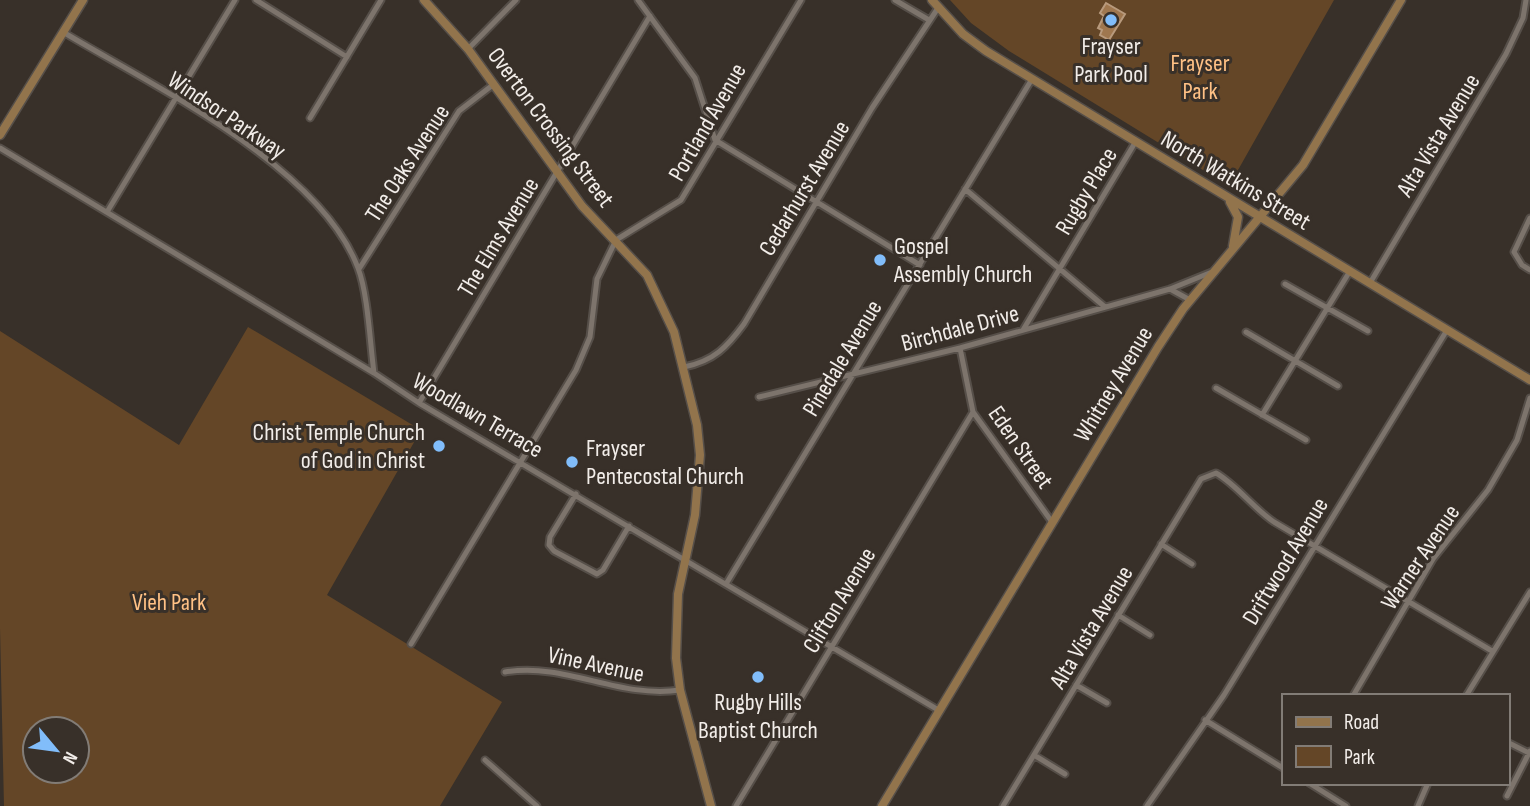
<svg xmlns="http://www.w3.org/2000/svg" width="1530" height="806" font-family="'Sofia Sans Condensed',sans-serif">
	<rect width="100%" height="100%" fill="#383029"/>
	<path fill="#644627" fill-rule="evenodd" d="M950,0H1334L1229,186L1009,51L971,23Z
		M248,327L421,430L327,595L502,702L440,806H4L0,628V331L179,445ZM35,729H77V771H35Z"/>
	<path fill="#9f774f" stroke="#b89a7d" stroke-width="2" d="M1106,3L1125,14L1109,40L1100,35L1102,30L1098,28L1104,16L1100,13Z"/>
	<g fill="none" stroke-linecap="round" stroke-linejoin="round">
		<defs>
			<path id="street" d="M256,0L347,57
				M638,0L695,78L715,140L920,265
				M895,0L929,20
				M63,32C153,86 320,166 358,268C368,294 370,343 374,373
				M468,49L516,0
				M310,118L381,0
				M0,148L374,373L419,403L940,711
				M965,189L1105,307
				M107,212L235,0
				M1530,218L1514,252L1522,265L1530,270
				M359,269L459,111L494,84
				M1370,283L1506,54L1523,18L1526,0
				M1285,284L1368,331
				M1190,300L1170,289L1212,272
				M1023,330L1136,141
				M1246,332L1338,386
				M960,348L973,412L1052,522
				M684,367C714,361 727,347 744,324L872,108L938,8
				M1216,388L1306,440
				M759,397L960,348L1170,289
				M419,403L650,16
				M1262,415L1350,271
				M576,494L550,537L549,545L554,551L597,574L603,570L629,526
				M1161,544L1192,564
				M726,584L1032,79
				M1118,615L1150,635
				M411,644L576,370L590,337L597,279L616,240L681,200L801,0
				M505,672C567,662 618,699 680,690
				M1076,685L1107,703
				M1353,696L1433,559L1488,490L1517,440L1530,398
				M1466,696L1530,592
				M1205,720L1283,768
				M1507,742L1529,753
				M1034,755L1065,774
				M485,760L537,806
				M1309,783L1346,806
				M1507,796L1530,751
				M736,806L973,412
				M1003,806L1201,479L1216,473C1237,485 1253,508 1274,522L1492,651
				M1147,806L1224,695L1447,330
				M1418,806L1428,783"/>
			<path id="secondary" d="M424,0L468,49L582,206L647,275L674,332L697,425L700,455L695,515L678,594L676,658L680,690L711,806
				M932,0L963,34L986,51L1530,380
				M0,135L83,0
				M1230,202L1238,217L1233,246
				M882,806L1158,347L1183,309L1303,165L1401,0"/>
		</defs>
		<use href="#street" stroke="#564f49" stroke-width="9"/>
		<use href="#secondary" stroke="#564f49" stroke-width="11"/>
		<use href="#street" stroke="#7d746c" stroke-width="5"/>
		<use href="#secondary" stroke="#92744c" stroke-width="8"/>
	</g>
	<g fill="#81bdfa" stroke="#383029" stroke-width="2.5">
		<circle cx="1111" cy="20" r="7"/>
		<circle cx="880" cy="260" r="7"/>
		<circle cx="439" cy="446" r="7"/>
		<circle cx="572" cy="462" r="7"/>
		<circle cx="758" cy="677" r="7"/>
	</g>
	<g text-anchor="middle" stroke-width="6" stroke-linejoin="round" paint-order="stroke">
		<g font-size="24" fill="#f2ede9" stroke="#383029">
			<text x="1111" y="54">Frayser<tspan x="1111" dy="28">Park Pool</tspan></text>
			<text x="894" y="254" text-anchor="start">Gospel<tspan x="894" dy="28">Assembly Church</tspan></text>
			<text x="425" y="440" text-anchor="end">Christ Temple Church<tspan x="425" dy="28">of God in Christ</tspan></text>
			<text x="586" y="456" text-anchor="start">Frayser<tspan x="586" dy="28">Pentecostal Church</tspan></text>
			<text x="758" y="710">Rugby Hills<tspan x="758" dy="28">Baptist Church</tspan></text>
		</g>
		<g font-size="24" fill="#ffc185" stroke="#383029">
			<text x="1200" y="71">Frayser<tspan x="1200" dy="28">Park</tspan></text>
			<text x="169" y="610">Vieh Park</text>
		</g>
		<g font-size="24" fill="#f2ede9" stroke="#383029">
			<text transform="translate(227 115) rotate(34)" y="8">Windsor Parkway</text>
			<text transform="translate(707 122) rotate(-60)" y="8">Portland Avenue</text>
			<text transform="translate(551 127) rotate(53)" y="8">Overton Crossing Street</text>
			<text transform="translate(1438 135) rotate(-59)" y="8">Alta Vista Avenue</text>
			<text transform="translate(407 163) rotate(-57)" y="8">The Oaks Avenue</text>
			<text transform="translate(1236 180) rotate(31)" y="8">North Watkins Street</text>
			<text transform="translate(804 188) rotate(-59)" y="8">Cedarhurst Avenue</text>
			<text transform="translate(1086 191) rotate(-59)" y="8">Rugby Place</text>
			<text transform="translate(498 237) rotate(-59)" y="8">The Elms Avenue</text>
			<text transform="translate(960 328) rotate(-15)" y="8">Birchdale Drive</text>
			<text transform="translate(842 358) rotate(-59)" y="8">Pinedale Avenue</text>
			<text transform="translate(1113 384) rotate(-59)" y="8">Whitney Avenue</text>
			<text transform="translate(478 415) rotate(30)" y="8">Woodlawn Terrace</text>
			<text transform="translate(1021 447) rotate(55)" y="8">Eden Street</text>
			<text transform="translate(1420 557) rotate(-56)" y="8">Warner Avenue</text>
			<text transform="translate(1285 561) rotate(-59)" y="8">Driftwood Avenue</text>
			<text transform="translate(839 600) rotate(-59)" y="8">Clifton Avenue</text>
			<text transform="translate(1091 627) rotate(-59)" y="8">Alta Vista Avenue</text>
			<text transform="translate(596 664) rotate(12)" y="8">Vine Avenue</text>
		</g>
	</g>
	<rect x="1282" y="694" width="228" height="91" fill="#383029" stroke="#827c76" stroke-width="2"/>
	<rect x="1296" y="717" width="35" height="10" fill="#92744c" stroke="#827c76" stroke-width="2"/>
	<text x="1344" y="729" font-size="21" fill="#f2ede9">Road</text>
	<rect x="1296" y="746" width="35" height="21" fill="#644627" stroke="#827c76" stroke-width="2"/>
	<text x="1344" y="764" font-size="21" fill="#f2ede9">Park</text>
	<g transform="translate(56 750) rotate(119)"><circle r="33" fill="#383029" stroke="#827c76" stroke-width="2"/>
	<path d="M0-5L12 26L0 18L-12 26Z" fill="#81bdfa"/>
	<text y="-10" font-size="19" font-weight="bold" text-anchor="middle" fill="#f2ede9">N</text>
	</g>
</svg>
